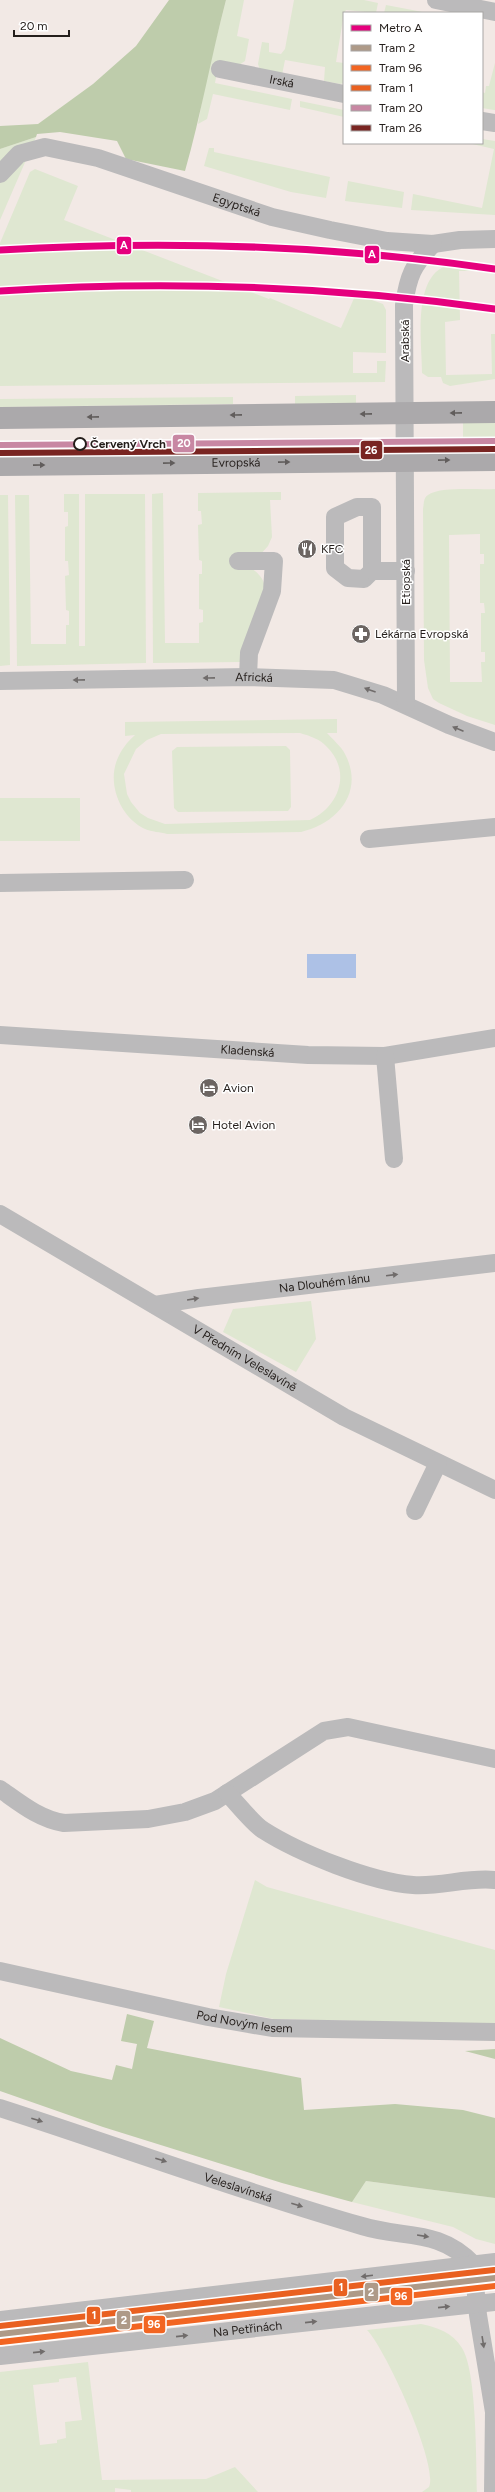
<svg xmlns="http://www.w3.org/2000/svg" width="495" height="2492" font-family="Figtree,sans-serif">
	<rect width="100%" height="100%" fill="#f2e9e5"/>
	<path fill="#dfe7d1" fill-rule="evenodd" d="M226,0H244L237,36L249,39L245,61L239,65L219,61L215,83L292,99L290,110L213,94L207,119L198,124L206,79Z
		M294,0H364L378,3L376,13L346,10L344,13L336,62L344,63V83L340,84L324,81L325,67L285,60L282,75L260,70L258,64L262,42L269,43V52L281,54L285,49Z
		M386,5L428,13H384Z
		M495,63V110H494L482,108V92L485,93L486,86H489Z
		M300,101L344,110V117L300,107Z
		M36,137L0,220V149Z
		M482,139L495,141V215L411,210L413,194L482,208L494,149L468,143H482Z
		M209,148H214V152L330,177L326,198L291,192L204,166Z
		M35,169L78,186L64,220L131,246L132,244L137,248L269,299L270,298L341,328L355,296L353,293L383,304L386,310V353L353,352V373H377V361H386L385,382L0,386V243L30,172Z
		M348,181L404,192L402,208L345,201Z
		M495,264V271H459L460,320L445,322L446,375L492,374L491,334H495V379L450,386L443,383L441,377H428L422,373C422,344 412,278 446,266C461,262 479,264 495,264Z
		M356,395V403L295,404V396Z
		M233,397V404L0,407V399Z
		M463,421H495V449L463,450Z
		M495,489V725L467,716L439,703L433,699L428,688L424,660L423,509C424,504 423,498 428,495C440,486 479,490 495,489ZM449,535L480,534V554H484V564H480V603H484L485,613H481V652H485V662H481L482,682H450Z
		M281,492V500H270L272,537L268,546L249,567C259,573 263,578 266,589L241,662L153,663L152,494L163,493L165,643H199V623L203,622V610L199,609V574H202V561L199,560L198,525L202,524L201,511H198V493Z
		M64,494H79V646H85V494H145L146,663L17,666L15,495H29L31,644H66V625H69V611L66,610L65,576L69,575L68,561H65V527L68,526V512H64Z
		M0,495H8L10,665L0,666Z
		M337,719V733H327C333,740 341,746 345,754C365,792 337,824 301,832L167,834C160,832 152,832 145,829C121,818 107,785 117,760C121,750 127,742 135,735L125,736V722ZM300,733C310,736 320,739 327,747C352,772 339,807 310,820L165,824L148,818L140,813L131,802L127,794L124,774L136,749L147,740L161,734Z
		M286,746L290,750L291,807L288,811L178,812L174,808L172,751L177,747Z
		M0,798H80V841H0Z
		M311,1301L316,1339L296,1372L223,1332L233,1309Z
		M255,1880L267,1887L495,1950V2024L274,2019L219,2007L226,1974Z
		M366,2181L495,2198V2244L476,2239L453,2227L352,2202Z
		M421,2324C437,2327 453,2333 462,2348C477,2372 476,2461 477,2492H422L429,2487C439,2465 385,2348 367,2330Z
		M88,2362L102,2480L206,2479L235,2467L258,2492H131V2490L115,2488V2492H0V2372ZM76,2377L82,2420L65,2422L66,2438L57,2440V2443L40,2445L33,2385L59,2382V2379Z"/>
	<path fill="#beccab" d="M169,0H226C211,57 201,115 185,171L126,159L117,141L60,132L37,134L36,137L0,149V126L38,124L93,84L136,46Z
		M127,2014L154,2021L147,2048L301,2078L304,2110L395,2104L463,2110L495,2118V2198L366,2181L352,2202L282,2183L103,2127L0,2091V2038L71,2071L112,2080L116,2065L132,2069L137,2044L121,2041Z
		M495,2049V2059L465,2051Z"/>
	<path fill="#adc1e6" d="M307,954H356V978H307Z"/>
	<g fill="none" stroke-linecap="round" stroke-linejoin="round">
		<g stroke="#bbbabb" stroke-width="18">
			<path d="M436,0L495,12"/>
			<path id="s1" d="M220,69L344,94"/>
			<path d="M482,121L495,123"/>
			<path id="s2" d="M0,174L19,154L45,147L98,158L272,217L330,230L387,241L433,244L460,240L495,239"/>
			<path d="M357,507H372V571L364,579L348,578L335,568V517Z"/>
			<path d="M238,561H274L272,591L249,653L248,677"/>
			<path d="M372,571H406"/>
			<path id="s3" d="M0,681L248,677L334,680L383,695L449,725L495,742"/>
			<path d="M406,704L404,305C408,276 413,265 433,244"/>
			<path d="M369,839L495,827"/>
			<path d="M0,883L185,880"/>
			<path id="s4" d="M0,1035L308,1055L385,1056L495,1038"/>
			<path d="M385,1056L394,1159"/>
			<path id="s5" d="M0,1214L344,1417L495,1490"/>
			<path id="s6" d="M155,1305L199,1298L495,1263"/>
			<path d="M415,1511L438,1463"/>
			<path d="M0,1789C20,1803 39,1819 64,1823L148,1819L185,1812L215,1801L324,1731L348,1727L495,1759"/>
			<path d="M227,1793C236,1802 253,1824 263,1830C299,1853 371,1882 413,1885C441,1887 467,1877 495,1880"/>
			<path id="s7" d="M0,1971L208,2017L272,2028L495,2032"/>
			<path id="s8" d="M0,2108C121,2147 240,2191 362,2226C404,2239 438,2228 473,2264"/>
			<path d="M473,2264L478,2315L494,2412L493,2492"/>
			<path d="M0,2320L495,2262"/>
			<path id="s9" d="M0,2356L495,2302"/>
		</g>
		<g stroke="#aba9ab" stroke-width="22">
			<path d="M0,418L495,412"/>
			<path id="s10" d="M0,465L495,460"/>
		</g>
		<defs>
			<path id="tram-1" d="M0,2334L495,2278"/>
			<path id="tram-2" d="M1,2342L495,2286"/>
			<path id="tram-3" d="M0,2326L494,2270"/>
			<path id="tram-4" d="M0,445L495,441"/>
			<path id="tram-5" d="M0,453L495,449"/>
		</defs>
		<use href="#tram-1" stroke="#fff" stroke-width="9"/>
		<use href="#tram-2" stroke="#fff" stroke-width="9"/>
		<use href="#tram-3" stroke="#fff" stroke-width="9"/>
		<use href="#tram-4" stroke="#fff" stroke-width="9"/>
		<use href="#tram-5" stroke="#fff" stroke-width="9"/>
		<use href="#tram-1" stroke="#ae9a88" stroke-width="6"/>
		<use href="#tram-2" stroke="#f26522" stroke-width="6"/>
		<use href="#tram-3" stroke="#e96020" stroke-width="6"/>
		<use href="#tram-4" stroke="#c887a3" stroke-width="6"/>
		<use href="#tram-5" stroke="#792522" stroke-width="6"/>
		<defs>
			<path id="metro-1" d="M0,250C166,240 330,245 495,269
				M0,291C166,280 330,286 495,309"/>
		</defs>
		<use href="#metro-1" stroke="#fff" stroke-width="10"/>
		<use href="#metro-1" stroke="#e5007d" stroke-width="7"/>
	</g>
	<defs><path id="oneway-solid" d="M-6-.8H1V-3.2L6.5 0L1 3.2V.8H-6Z"/></defs>
	<g fill="#615d5c">
		<use href="#oneway-solid" transform="translate(456 413) rotate(179)"/>
		<use href="#oneway-solid" transform="translate(366 414) rotate(179)"/>
		<use href="#oneway-solid" transform="translate(236 415) rotate(179)"/>
		<use href="#oneway-solid" transform="translate(93 417) rotate(179)"/>
		<use href="#oneway-solid" transform="translate(444 460) rotate(-1)"/>
		<use href="#oneway-solid" transform="translate(284 462) rotate(-1)"/>
		<use href="#oneway-solid" transform="translate(169 463) rotate(-1)"/>
		<use href="#oneway-solid" transform="translate(39 465) rotate(-1)"/>
	</g>
	<g fill="#706c6b">
		<use href="#oneway-solid" transform="translate(209 678) rotate(179)"/>
		<use href="#oneway-solid" transform="translate(79 680) rotate(179)"/>
		<use href="#oneway-solid" transform="translate(370 690) rotate(-160)"/>
		<use href="#oneway-solid" transform="translate(458 729) rotate(-157)"/>
		<use href="#oneway-solid" transform="translate(392 1275) rotate(-7)"/>
		<use href="#oneway-solid" transform="translate(193 1299) rotate(-9)"/>
		<use href="#oneway-solid" transform="translate(37 2120) rotate(18)"/>
		<use href="#oneway-solid" transform="translate(161 2160) rotate(18)"/>
		<use href="#oneway-solid" transform="translate(297 2205) rotate(18)"/>
		<use href="#oneway-solid" transform="translate(423 2236) rotate(9)"/>
		<use href="#oneway-solid" transform="translate(367 2276) rotate(173)"/>
		<use href="#oneway-solid" transform="translate(444 2307) rotate(-6)"/>
		<use href="#oneway-solid" transform="translate(311 2322) rotate(-6)"/>
		<use href="#oneway-solid" transform="translate(182 2336) rotate(-6)"/>
		<use href="#oneway-solid" transform="translate(483 2342) rotate(81)"/>
		<use href="#oneway-solid" transform="translate(39 2352) rotate(-6)"/>
	</g>
	<defs>
		<symbol id="restaurant-disc" viewBox="-11 -11 22 22"><circle r="9.5" fill="#6c6562" stroke="#fff"/><path d="M-5-6h1v4h1v-4h1v4h1v-4h1v5L-1.5 .5V6h-2V.5L-5-1ZM5-6V6H3V1.5H1.5Q1.5-4 5-6Z" fill="#fff"/></symbol>
		<symbol id="pharmacy-disc" viewBox="-11 -11 22 22"><circle r="9.5" fill="#6c6562" stroke="#fff"/><path d="M-2-6h4v4h4v4h-4v4h-4v-4h-4v-4h4Z" fill="#fff"/></symbol>
		<symbol id="hotel-disc" viewBox="-11 -11 22 22"><circle r="9.5" fill="#6c6562" stroke="#fff"/><path d="M-6-4.5h1.5V1H6V5H4.5V3h-9V5H-6ZM-4 0a1.8 1.8 0 1 1 3.6 0ZM.5 0V-2.5h3Q6-2.5 6 0Z" fill="#fff"/></symbol>
	</defs>
	<g fill-rule="evenodd">
		<use href="#restaurant-disc" x="296" y="538" width="22" height="22"/>
		<use href="#pharmacy-disc" x="350" y="623" width="22" height="22"/>
		<use href="#hotel-disc" x="198" y="1077" width="22" height="22"/>
		<use href="#hotel-disc" x="187" y="1114" width="22" height="22"/>
	</g>
	<circle fill="#fff" stroke="#241e1b" stroke-width="2" cx="80" cy="444" r="6"/>
	<g text-anchor="middle" stroke-width="3" stroke-linejoin="round" paint-order="stroke">
		<g font-size="12" fill="#241e1b" stroke="#fff">
			<text dy="4" stroke="none"><textPath href="#s1" startOffset="63">Irská</textPath></text>
			<text dy="4" stroke="none"><textPath href="#s2" startOffset="255">Egyptská</textPath></text>
			<text transform="translate(405 341) rotate(-90)" y="4">Arabská</text>
			<text dy="4" stroke="none"><textPath href="#s10" startOffset="236">Evropská</textPath></text>
			<text transform="translate(406 582) rotate(-90)" y="4">Etiopská</text>
			<text dy="4" stroke="none"><textPath href="#s3" startOffset="254">Africká</textPath></text>
			<text dy="4" stroke="none"><textPath href="#s4" startOffset="248">Kladenská</textPath></text>
			<text dy="4" stroke="none"><textPath href="#s6" startOffset="171">Na Dlouhém lánu</textPath></text>
			<text dy="4" stroke="none"><textPath href="#s5" startOffset="284">V Předním Veleslavíně</textPath></text>
			<text dy="4" stroke="none"><textPath href="#s7" startOffset="250">Pod Novým lesem</textPath></text>
			<text dy="4" stroke="none"><textPath href="#s8" startOffset="251">Veleslavínská</textPath></text>
			<text dy="4" stroke="none"><textPath href="#s9" startOffset="249">Na Petřinách</textPath></text>
		</g>
		<g font-size="12" font-weight="bold" fill="#241e1b" stroke="#fff" text-anchor="start">
			<text x="90" y="448">Červený Vrch</text>
		</g>
		<g font-size="12" fill="#241e1b" stroke="#fff" text-anchor="start">
			<text x="321" y="553">KFC</text>
			<text x="375" y="638">Lékárna Evropská</text>
			<text x="223" y="1092">Avion</text>
			<text x="212" y="1129">Hotel Avion</text>
		</g>
	</g>
	<g stroke="#fff" stroke-width="1.5">
		<rect x="116" y="236" width="16" height="19" rx="4" fill="#e5007d"/>
		<rect x="364" y="245" width="16" height="19" rx="4" fill="#e5007d"/>
		<rect x="172" y="434" width="23" height="19" rx="4" fill="#c887a3"/>
		<rect x="360" y="440" width="23" height="20" rx="4" fill="#792522"/>
		<rect x="333" y="2278" width="15" height="19" rx="4" fill="#e96020"/>
		<rect x="364" y="2282" width="15" height="20" rx="4" fill="#ae9a88"/>
		<rect x="390" y="2287" width="23" height="19" rx="4" fill="#f26522"/>
		<rect x="86" y="2306" width="15" height="19" rx="4" fill="#e96020"/>
		<rect x="116" y="2310" width="15" height="20" rx="4" fill="#ae9a88"/>
		<rect x="143" y="2315" width="23" height="19" rx="4" fill="#f26522"/>
	</g>
	<g font-size="11" text-anchor="middle" font-weight="bold" fill="#fff">
		<text x="124" y="249">A</text>
		<text x="372" y="258">A</text>
		<text x="184" y="447">20</text>
		<text x="371" y="454">26</text>
		<text x="341" y="2291">1</text>
		<text x="371" y="2296">2</text>
		<text x="401" y="2300">96</text>
		<text x="94" y="2319">1</text>
		<text x="124" y="2324">2</text>
		<text x="154" y="2328">96</text>
	</g>
	<rect x="343" y="12" width="140" height="132" fill="#ffffff" stroke="#a7a5a4"/>
	<rect x="351" y="25" width="20" height="6" fill="#e5007d" stroke="#a7a5a4"/>
	<text x="379" y="32" font-size="12" fill="#241e1b">Metro A</text>
	<rect x="351" y="45" width="20" height="6" fill="#ae9a88" stroke="#a7a5a4"/>
	<text x="379" y="52" font-size="12" fill="#241e1b">Tram 2</text>
	<rect x="351" y="65" width="20" height="6" fill="#f26522" stroke="#a7a5a4"/>
	<text x="379" y="72" font-size="12" fill="#241e1b">Tram 96</text>
	<rect x="351" y="85" width="20" height="6" fill="#e96020" stroke="#a7a5a4"/>
	<text x="379" y="92" font-size="12" fill="#241e1b">Tram 1</text>
	<rect x="351" y="105" width="20" height="6" fill="#c887a3" stroke="#a7a5a4"/>
	<text x="379" y="112" font-size="12" fill="#241e1b">Tram 20</text>
	<rect x="351" y="125" width="20" height="6" fill="#792522" stroke="#a7a5a4"/>
	<text x="379" y="132" font-size="12" fill="#241e1b">Tram 26</text>
	<path d="M14 30v6h55v-6" fill="none" stroke="#241e1b" stroke-width="2"/>
	<text x="20" y="30" font-size="12" fill="#241e1b" stroke="#ffffff" stroke-width="3" paint-order="stroke">20 m</text>
</svg>
